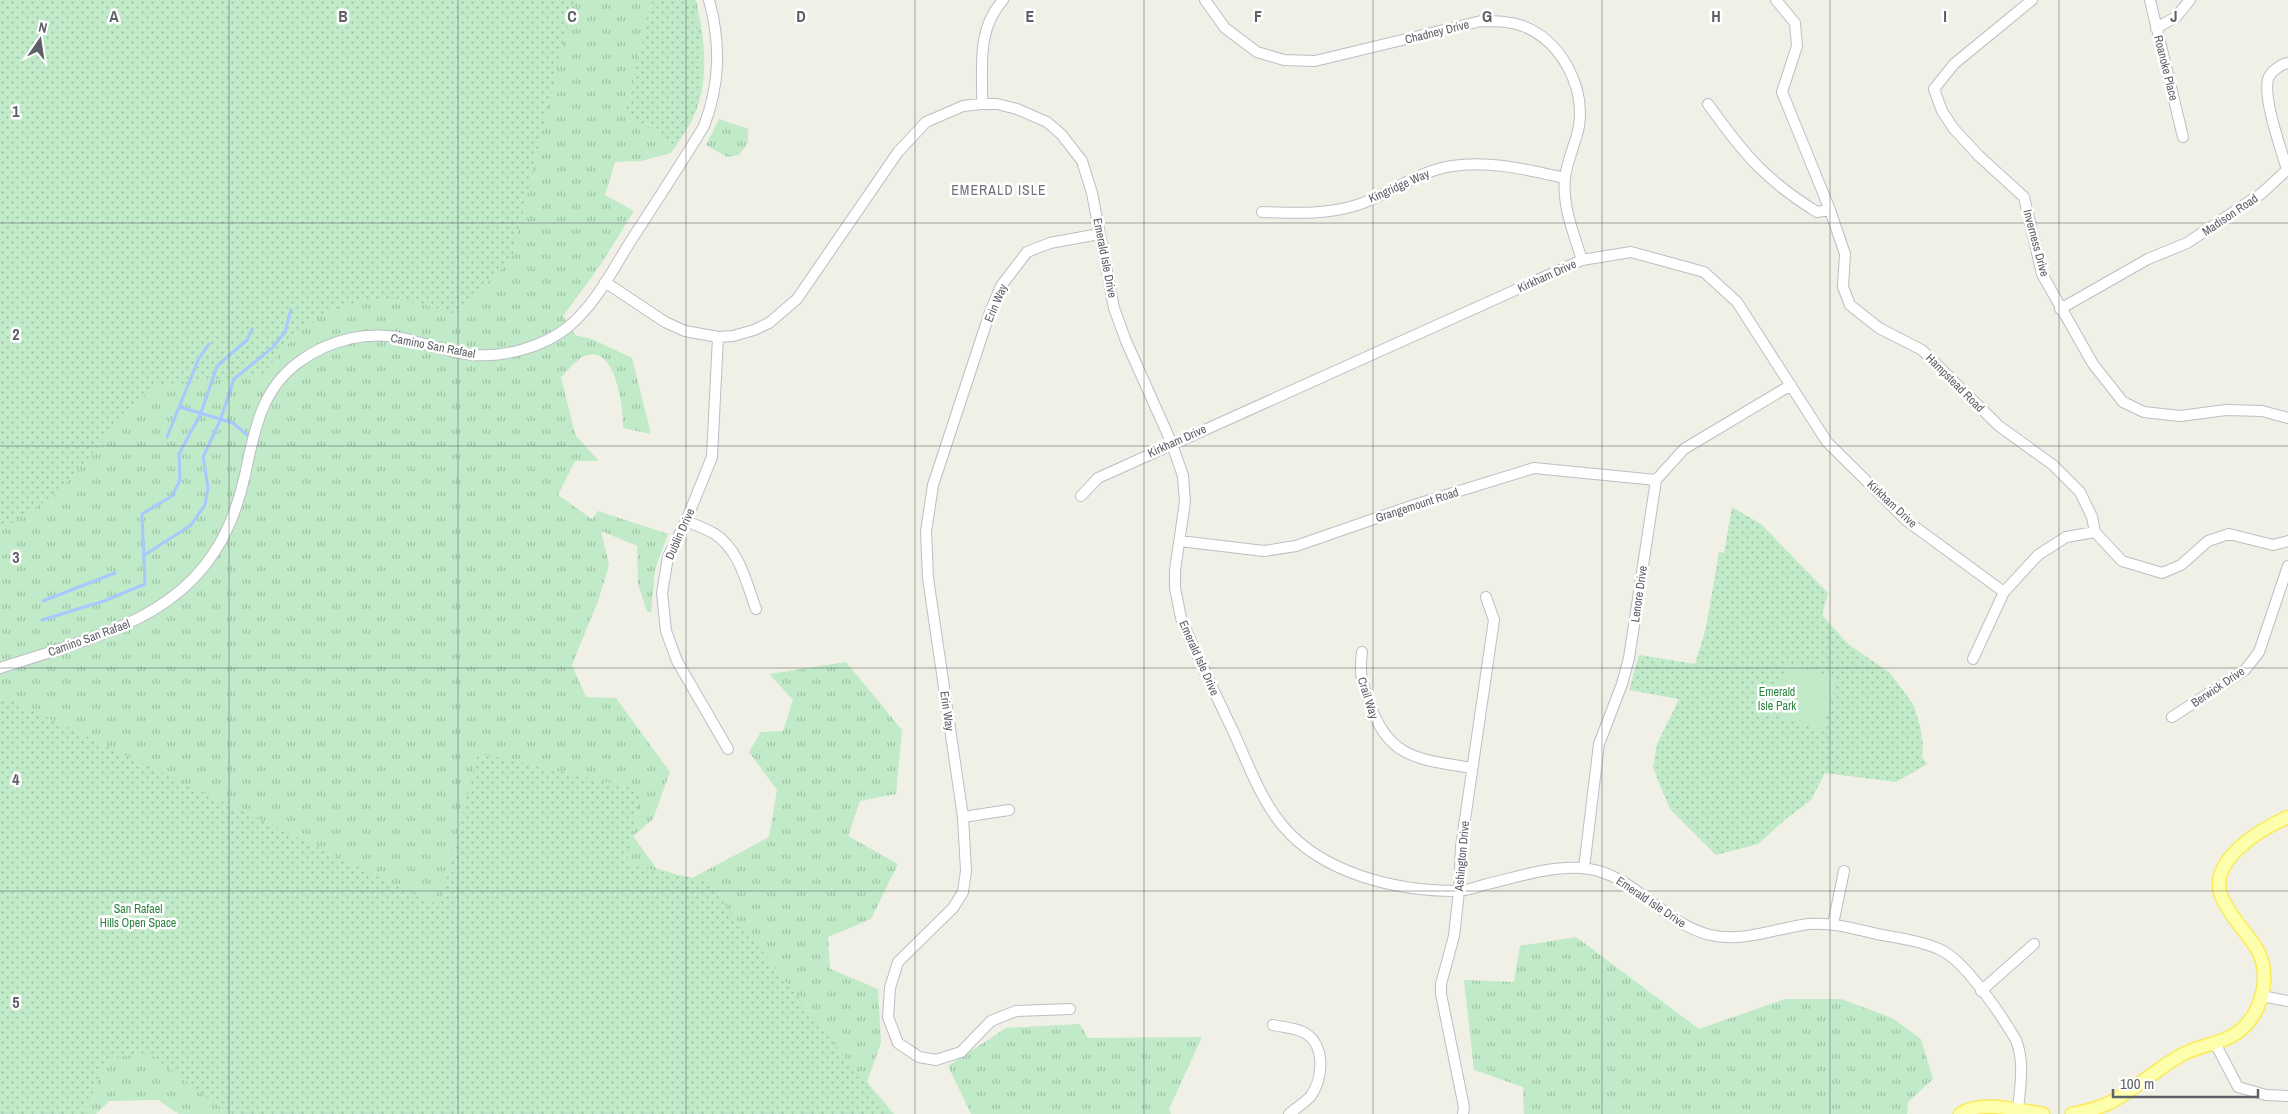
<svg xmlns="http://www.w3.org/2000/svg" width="2288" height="1114" font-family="'Archivo Narrow',sans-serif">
	<defs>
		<pattern id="grass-tufts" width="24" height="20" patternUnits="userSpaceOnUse" patternTransform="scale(1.25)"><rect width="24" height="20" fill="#c0eac8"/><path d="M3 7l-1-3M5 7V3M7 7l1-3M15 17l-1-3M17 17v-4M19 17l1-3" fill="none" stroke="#9fc1a6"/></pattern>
		<pattern id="park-dots" width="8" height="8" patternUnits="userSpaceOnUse" patternTransform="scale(1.25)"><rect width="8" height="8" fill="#c0eac8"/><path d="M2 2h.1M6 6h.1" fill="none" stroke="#9fc1a6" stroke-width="1.8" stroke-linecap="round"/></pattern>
	</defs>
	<rect width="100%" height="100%" fill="#f1f0e6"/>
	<path fill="url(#grass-tufts)" d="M0,0H696C705,41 711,85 690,124C684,134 677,143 671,153L641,161L615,162L605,195L634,211L599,267L563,316L575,335L592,339L632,358L651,434L623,428C624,409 615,337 581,358C574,363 567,371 561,377L574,430L577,437L599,461H575L558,495L592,519L598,511L668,534L655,569L651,613L647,611L638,585L637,546L601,531L609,565L598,601L572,665L586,697L616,698L670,772L653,819L633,836L656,868L690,879L769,837L777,790L749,752L761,732L783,731L793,700L769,674L846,662L902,730L896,794L860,801L848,836L898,864L871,919L828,937L830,969L878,989L881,1043L867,1082L894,1114H179L158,1100L109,1101L96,1114H0Z
		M719,119L748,129V143L739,155L727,157L706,145Z
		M1576,937L1699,1029L1785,999H1841L1892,1018L1921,1039L1933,1079L1908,1102L1907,1114H1524L1523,1087L1474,1070L1464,980L1514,982L1520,946Z
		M1080,1024L1088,1038L1202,1037L1169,1109L1171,1114H971L948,1066L1006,1028Z"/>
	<path fill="url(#park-dots)" d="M0,0H574L512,258L457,314C438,309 419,302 401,300C340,293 295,327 264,375L152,386L57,493L0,531Z
		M653,0H691C707,53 708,99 676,146L625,112Z
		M1732,507L1761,524L1828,593L1822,615L1848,644L1890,673L1905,693L1914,706L1920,726L1923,744L1922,756L1927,764L1896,782L1825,773L1811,800L1786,819L1758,844L1716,855L1670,809L1653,768L1657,744L1679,699L1629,690L1639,655L1695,664L1706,628L1719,552L1724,553Z
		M0,695L440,906L478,753L642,790L626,864L707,881L889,1114H229L148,1053L107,1059L84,1114H0Z"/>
	<path fill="#c0eac8" d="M1787,663L1837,678L1822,730L1771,714Z"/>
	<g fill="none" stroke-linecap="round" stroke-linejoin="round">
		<path stroke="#a7c9ff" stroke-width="3" d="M180,407L233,423L252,439
			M167,437L199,358L209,344
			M143,556L191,525L205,505L208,487L203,457L220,421L234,379L272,348L285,332L291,310
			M43,601L115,573
			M42,620L104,601L145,584L142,514L172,496L180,480L179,454L201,413L217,366L247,340L252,329"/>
		<defs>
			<path id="minor" d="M1205,0L1225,28L1257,52L1284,60L1315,61L1481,21C1495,21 1509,21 1523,26C1561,41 1585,86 1579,126C1576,143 1567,160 1565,178C1562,206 1574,234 1582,260
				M1776,0L1795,23L1797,46L1782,92L1830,210L1845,254L1843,287L1850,305L1879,328L1922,350L1999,426L2053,465L2080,492L2092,517L2095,532L2122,561L2162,573L2181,565L2208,541L2229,534L2273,545L2288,541
				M2032,0L1954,64L1934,89L1942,111L1954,129L1979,156L2024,197L2042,274L2093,364L2123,402L2144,412L2180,416L2226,410L2262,411L2288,418
				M2150,0L2183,137
				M2156,28L2176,17L2190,0
				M982,104C983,67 976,30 1003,0
				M1708,104C1743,153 1765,180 1817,212L1830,210
				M1262,212C1294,213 1326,215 1357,205C1390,194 1418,171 1452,166C1491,160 1528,170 1565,178
				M605,282L665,322L685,331L718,337L733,336L754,330L769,323L797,299L898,152L926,122L963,106L982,104H997L1017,109L1047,122L1061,134L1082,161L1092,193L1114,308L1126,341L1172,444L1183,476L1185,502L1175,570V588L1181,618C1197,657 1216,695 1234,733C1248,764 1261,800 1283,826C1323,874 1397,891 1456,891C1466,891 1477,887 1487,884C1518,877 1549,866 1581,868C1633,871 1661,923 1710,935C1743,943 1776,928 1809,924C1832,922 1855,929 1877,934C1898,938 1923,941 1943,951C1967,964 2002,1016 2016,1040C2025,1063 2020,1086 2018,1110
				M2060,309L2148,259L2187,243L2262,193L2287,170C2281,148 2263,100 2268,79C2270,72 2281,64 2288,63
				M718,337L712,457L686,521L668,557L662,593L666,631L677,661L728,749
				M1081,496L1098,478L1582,260L1631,252L1704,272L1737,302L1827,442L1907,521L2004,592
				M686,521C696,525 706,529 715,534C740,551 746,582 756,609
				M1180,541L1264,551L1296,546L1414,505L1534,468L1656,480
				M1362,652C1359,676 1362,681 1370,704C1389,760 1420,759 1472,768
				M1973,659L2004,592L2038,555L2066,537L2095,532
				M0,668C116,630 215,613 245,475C254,432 261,389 299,362C330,339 369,330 407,339C429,345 451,353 474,355C506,357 543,347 568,327C596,304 613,269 632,239C656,202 681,164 704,126C720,84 721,44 709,0
				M2172,717L2245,670L2259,652L2288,566
				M963,817L1009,810
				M1584,868L1599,744L1622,684L1629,658L1656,480L1684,449L1791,385
				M1833,924L1844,871
				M1981,991L2034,944
				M2262,996L2288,1001
				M1070,1009L1016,1011L991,1021L961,1052L936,1060L919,1057L898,1043L888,1017L890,988L898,962L953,908L963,892L966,871L963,817L928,578L926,532L933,485L989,315L1001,286L1027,252L1050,243L1099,234
				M1273,1025C1282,1027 1295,1028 1303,1032C1326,1043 1324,1079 1310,1097C1304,1103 1295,1109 1289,1114
				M2215,1043L2238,1087L2266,1095L2288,1096
				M1463,1114L1464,1107L1441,994V984L1454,936L1459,891L1461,847L1494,620L1486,597"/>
			<path id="major" d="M1960,1114C1979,1100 2021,1110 2043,1114
				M2072,1114C2085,1111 2097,1109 2109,1103C2133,1091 2154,1071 2178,1057C2198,1044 2225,1045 2243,1028C2262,1010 2271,976 2258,951C2247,932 2231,918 2222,898C2206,861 2261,829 2288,817"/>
		</defs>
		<use href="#minor" stroke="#bdbec5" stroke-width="12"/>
		<use href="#major" stroke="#fcea53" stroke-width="15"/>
		<use href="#minor" stroke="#fff" stroke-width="10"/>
		<use href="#major" stroke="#feffac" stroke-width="12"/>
	</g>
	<path fill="none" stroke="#5d6067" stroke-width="1" stroke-opacity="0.55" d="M229,0V1114M458,0V1114M686,0V1114M915,0V1114M1144,0V1114M1373,0V1114M1602,0V1114M1830,0V1114M2059,0V1114M0,223H2288M0,446H2288M0,668H2288M0,891H2288"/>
	<g text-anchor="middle" stroke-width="5" stroke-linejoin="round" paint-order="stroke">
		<g font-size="12" fill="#5d6067" stroke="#fff">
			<text transform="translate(1437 32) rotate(-14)" y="4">Chadney Drive</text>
			<text transform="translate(2166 68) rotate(76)" y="4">Roanoke Place</text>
			<text transform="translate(1399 186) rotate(-24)" y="4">Kingridge Way</text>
			<text transform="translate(2230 215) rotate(-34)" y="4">Madison Road</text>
			<text transform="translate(2036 243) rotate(75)" y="4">Inverness Drive</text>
			<text transform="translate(1105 258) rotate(79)" y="4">Emerald Isle Drive</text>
			<text transform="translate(1547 276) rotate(-24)" y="4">Kirkham Drive</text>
			<text transform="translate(996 303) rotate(-67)" y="4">Erin Way</text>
			<text transform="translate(433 346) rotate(11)" y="4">Camino San Rafael</text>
			<text transform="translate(1955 383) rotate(45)" y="4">Hampstead Road</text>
			<text transform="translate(1177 441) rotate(-24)" y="4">Kirkham Drive</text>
			<text transform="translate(1892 504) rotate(43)" y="4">Kirkham Drive</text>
			<text transform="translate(1417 505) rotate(-18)" y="4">Grangemount Road</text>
			<text transform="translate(680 534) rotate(-66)" y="4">Dublin Drive</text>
			<text transform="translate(1639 594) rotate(-82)" y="4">Lenore Drive</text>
			<text transform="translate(89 638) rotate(-20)" y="4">Camino San Rafael</text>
			<text transform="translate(1199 658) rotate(66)" y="4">Emerald Isle Drive</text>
			<text transform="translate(2218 687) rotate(-34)" y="4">Berwick Drive</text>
			<text transform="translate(1368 698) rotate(72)" y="4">Crail Way</text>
			<text transform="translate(947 711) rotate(82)" y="4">Erin Way</text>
			<text transform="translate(1462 856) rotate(-85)" y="4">Ashington Drive</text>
			<text transform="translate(1651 902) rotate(34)" y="4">Emerald Isle Drive</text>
		</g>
		<g font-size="12" fill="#2e8542" stroke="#fff">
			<text x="1777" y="696">Emerald<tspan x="1777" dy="14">Isle Park</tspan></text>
			<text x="138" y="913">San Rafael<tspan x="138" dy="14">Hills Open Space</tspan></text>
		</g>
		<g font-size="14" letter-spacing="1" fill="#6e7279" stroke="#fff">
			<text x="999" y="195">EMERALD ISLE</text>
		</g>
	</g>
	<g font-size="16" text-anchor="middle" font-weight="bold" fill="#5d6067" stroke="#fff" stroke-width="5" stroke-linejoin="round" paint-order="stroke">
		<text x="114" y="22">A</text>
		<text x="343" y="22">B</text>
		<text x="572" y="22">C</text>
		<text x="801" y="22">D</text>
		<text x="1030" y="22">E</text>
		<text x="1258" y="22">F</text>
		<text x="1487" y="22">G</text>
		<text x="1716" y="22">H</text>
		<text x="1945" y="22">I</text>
		<text x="2174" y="22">J</text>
		<text x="16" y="117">1</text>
		<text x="16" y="340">2</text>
		<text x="16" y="563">3</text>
		<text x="16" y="785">4</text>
		<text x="16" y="1008">5</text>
	</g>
	<g transform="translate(40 40) rotate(13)" stroke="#ffffff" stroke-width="4" paint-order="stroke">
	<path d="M0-4L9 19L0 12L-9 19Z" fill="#5d6067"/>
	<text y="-8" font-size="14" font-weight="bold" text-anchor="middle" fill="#5d6067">N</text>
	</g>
	<path d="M2113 1089v8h145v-8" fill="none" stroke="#5d6067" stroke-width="2.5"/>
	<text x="2120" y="1089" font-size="15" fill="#5d6067" stroke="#ffffff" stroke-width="4" paint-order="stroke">100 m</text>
</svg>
